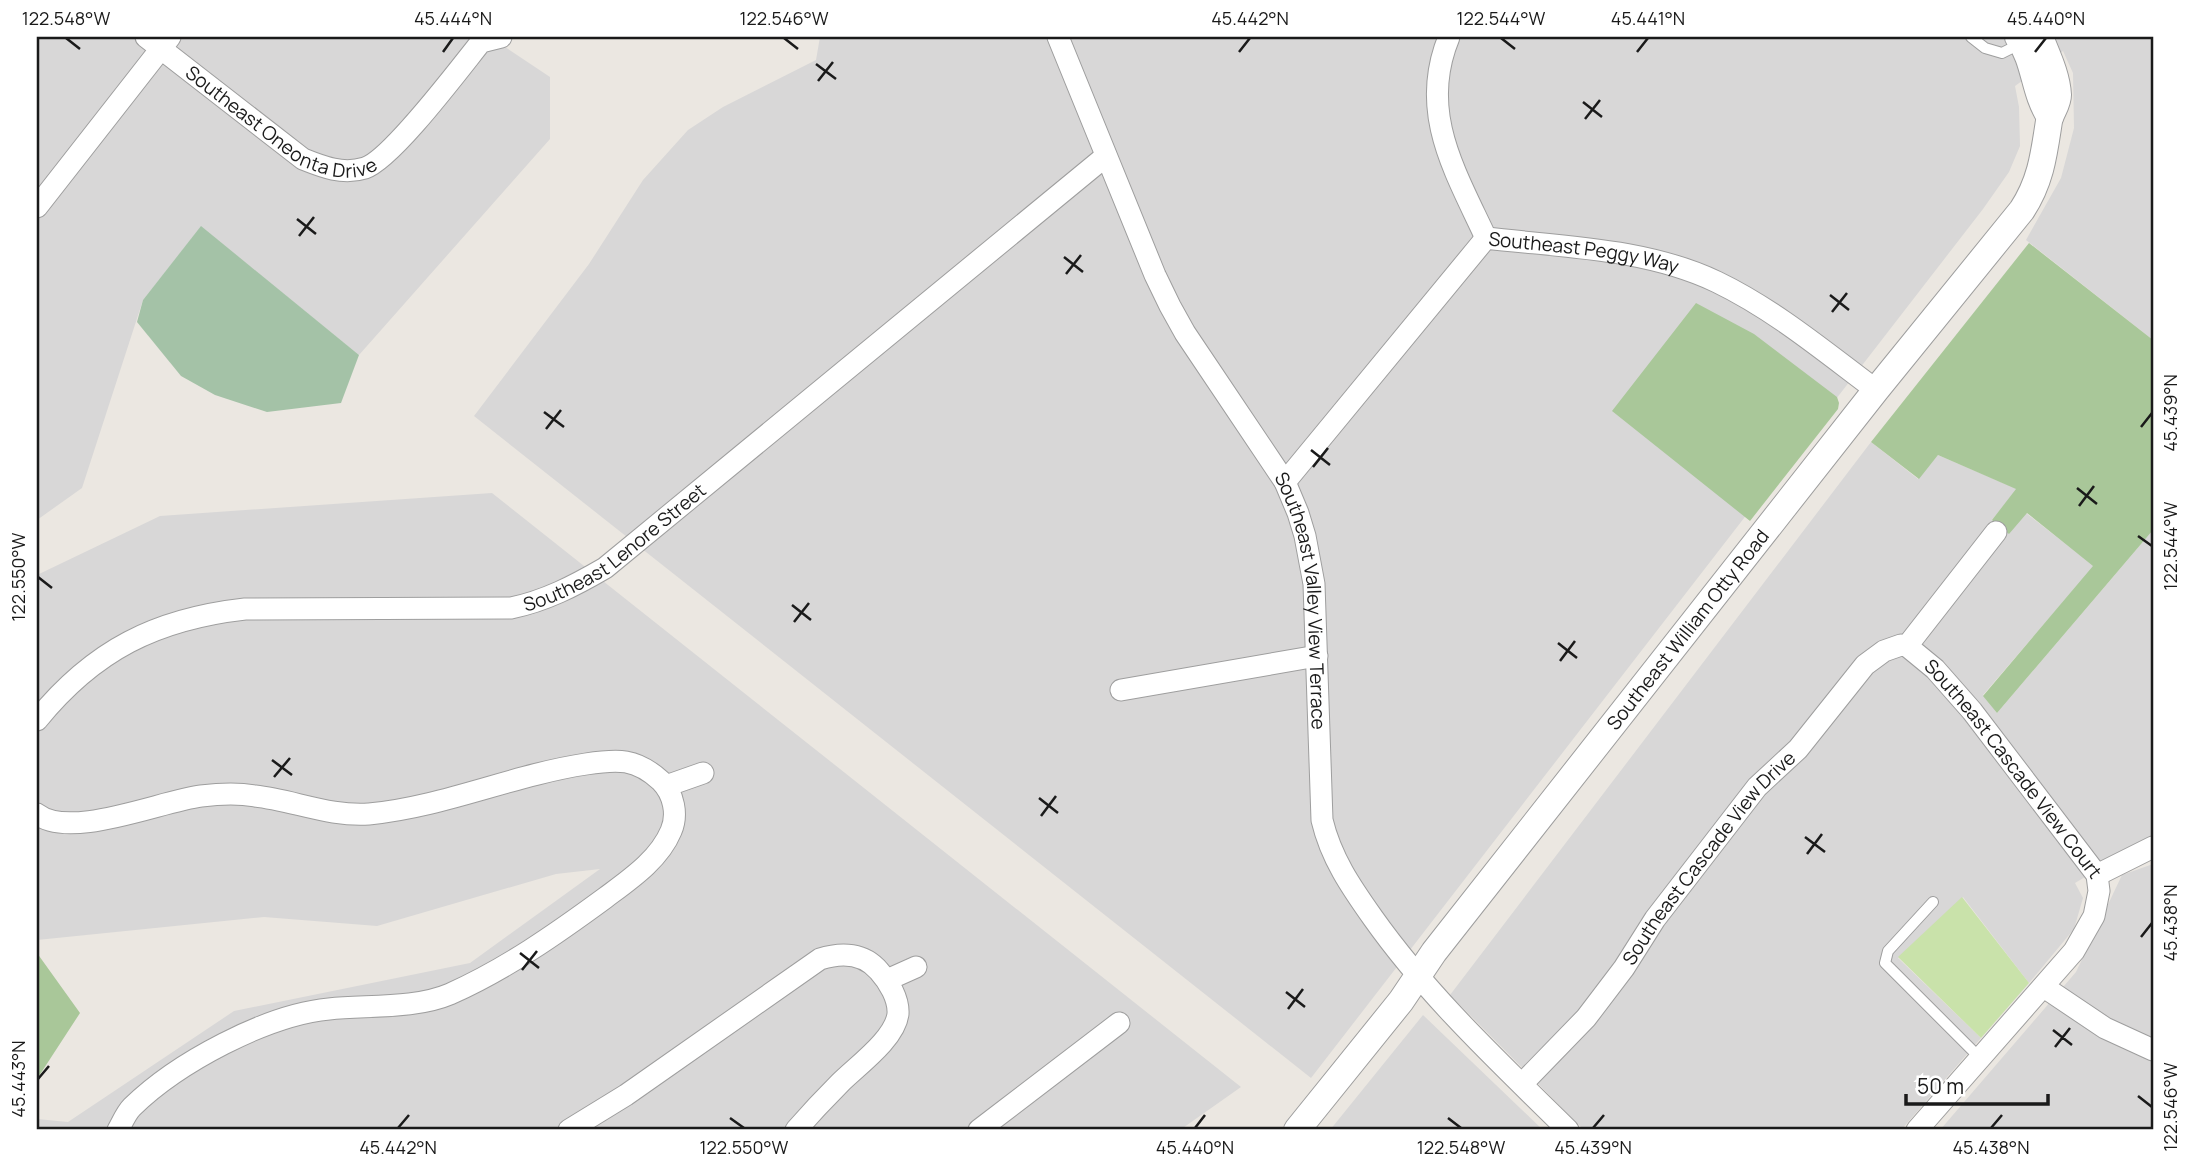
<svg xmlns="http://www.w3.org/2000/svg" width="2190" height="1167" font-family="Manrope,sans-serif">
	<rect width="100%" height="100%" fill="#ebe7e1"/>
	<path fill="#d8d7d7" d="M37,37H490L550,77V139L359,355L201,227L143,300L82,488L37,520Z
		M820,37H2153V340L2026,240L2061,178L2074,128L2073,73L2063,51L2015,86L2019,107L2020,146L2009,172L1983,209L1311,1078L474,416L589,264L643,180L688,130L723,107L816,60Z
		M1871,442L1918,479L1938,455L2017,489L1992,520L2026,513L2094,566L1983,695L1997,713L2153,530V836L2075,883L2083,898L2074,929L2029,983L1963,897L1898,958L1981,1038L1901,1130H1584L1450,995Z
		M492,493L1241,1087L1180,1130H37V1119L68,1122L234,1011L470,963L600,869L556,874L377,926L264,917L37,940V575L160,516Z
		M2153,864V1130H1940L2076,972L2122,875Z
		M1423,1015L1543,1130H1330Z"/>
	<path fill="#c9e2aa" d="M1962,897L2029,983L1981,1038L1898,957Z"/>
	<path fill="#a9c799" d="M2029,243L2153,340V530L1997,713L1983,696L2093,566L2027,513L2009,534L1992,520L2016,489L1938,455L1919,479L1871,442Z
		M1696,303L1754,334L1837,397L1839,403L1838,409L1750,521L1612,411Z
		M37,953L80,1013L37,1079Z"/>
	<path fill="#a4c2a7" d="M201,226L359,355L341,403L267,412L215,395L181,376L137,322L143,300Z"/>
	<g fill="none" stroke-linecap="round" stroke-linejoin="round">
		<defs>
			<path id="service" d="M1971,37L1985,48L2002,53L2020,44
				M1933,902L1888,951L1885,963L1980,1058"/>
			<g id="minor">
				<path id="s1" d="M146,37L303,159C323,167 343,175 365,168C392,159 460,68 481,42L501,37"/>
				<path id="s2" d="M1058,37L1155,275L1170,306L1185,333L1285,482L1298,513L1305,536L1314,584L1322,820C1331,858 1351,887 1373,918C1429,997 1500,1063 1568,1130"/>
				<path d="M1449,37C1418,112 1455,171 1486,238"/>
				<path d="M37,207L170,37"/>
				<path id="s3" d="M1285,482L1486,238C1562,247 1646,248 1717,282C1775,310 1825,352 1876,390"/>
				<path id="s4" d="M1907,646L1935,669L1972,711L2097,875L2099,891L2094,916L2074,951L1917,1130"/>
				<path d="M1907,646L1996,532"/>
				<path d="M1121,690L1317,656"/>
				<path id="s5" d="M37,720C94,650 156,619 245,609L511,608C545,601 574,586 605,568L1106,156"/>
				<path d="M666,786L703,773"/>
				<path d="M37,814C70,840 161,801 201,796C218,794 238,793 255,796C292,800 331,817 369,814C443,807 513,775 586,764C618,759 636,758 661,781C674,794 678,815 671,831C659,860 629,880 605,898C556,934 506,969 450,994C415,1009 367,1005 329,1009C266,1015 177,1063 132,1107C126,1113 122,1123 118,1130"/>
				<path d="M2097,875L2153,847"/>
				<path d="M887,980L916,967"/>
				<path d="M2044,987L2105,1028L2153,1050"/>
				<path id="s6" d="M1522,1084L1586,1018L1624,968L1655,919L1757,787L1798,749L1865,665L1884,651L1901,645L1907,646"/>
				<path d="M569,1130L626,1095L820,959C842,952 864,953 879,971C889,982 899,999 898,1014C895,1039 857,1066 840,1083C825,1098 810,1114 796,1130"/>
				<path d="M979,1130L1119,1023"/>
			</g>
			<g id="tertiary">
				<path d="M2018,37C2036,63 2033,91 2050,117"/>
				<path id="s7" d="M1297,1130L1401,1001L1434,952L1876,390L2022,210C2041,181 2044,154 2049,121C2051,112 2058,104 2058,95C2057,75 2047,55 2040,37"/>
			</g>
		</defs>
		<use href="#service" stroke="#9e9e9e" stroke-width="12"/>
		<use href="#minor" stroke="#9e9e9e" stroke-width="23"/>
		<use href="#tertiary" stroke="#9e9e9e" stroke-width="28"/>
		<use href="#service" stroke="#fff" stroke-width="10"/>
		<use href="#minor" stroke="#fff" stroke-width="21"/>
		<use href="#tertiary" stroke="#fff" stroke-width="26"/>
	</g>
	<path fill="none" stroke="#1a1a1a" stroke-width="2.5" d="M66,38L80,49M784,38L798,49M1501,38L1515,49M443,52L453,38M1239,52L1250,38M1637,52L1648,38M2035,52L2046,38M816,64L836,79M818,81L833,62M1583,102L1602,117M1585,119L1600,100M297,219L316,234M299,236L314,217M1064,257L1083,272M1066,274L1081,255M1830,295L1849,310M1832,312L1847,293M544,412L564,427M2141,427L2152,413M546,429L561,410M1311,450L1330,465M1313,467L1328,448M2077,488L2097,504M2079,506L2094,486M2138,536L2152,546M38,577L52,588M792,605L811,620M794,622L809,603M1558,643L1577,658M1560,661L1575,641M272,760L292,775M274,777L290,758M1039,798L1058,813M1041,816L1056,796M1805,837L1825,852M1807,854L1822,834M2141,937L2152,923M520,953L539,968M522,970L537,951M1286,992L1305,1007M1288,1009L1303,989M2053,1030L2072,1045M2055,1047L2070,1028M38,1079L49,1066M2138,1096L2152,1107M730,1118L744,1128M1448,1118L1461,1128M398,1128L409,1115M1195,1128L1205,1115M1593,1128L1604,1115M1991,1128L2002,1115"/>
	<g text-anchor="middle" stroke-width="6" stroke-linejoin="round" paint-order="stroke">
		<g font-size="19" fill="#1a1a1a" stroke="#fff">
			<text dy="7" stroke="none"><textPath href="#s1" startOffset="164">Southeast Oneonta Drive</textPath></text>
			<text dy="7" stroke="none"><textPath href="#s3" startOffset="415">Southeast Peggy Way</textPath></text>
			<text dy="7" stroke="none"><textPath href="#s5" startOffset="630">Southeast Lenore Street</textPath></text>
			<text dy="7" stroke="none"><textPath href="#s2" startOffset="623">Southeast Valley View Terrace</textPath></text>
			<text dy="7" stroke="none"><textPath href="#s7" startOffset="635">Southeast William Otty Road</textPath></text>
			<text dy="7" stroke="none"><textPath href="#s4" startOffset="163">Southeast Cascade View Court</textPath></text>
			<text dy="7" stroke="none"><textPath href="#s6" startOffset="294">Southeast Cascade View Drive</textPath></text>
		</g>
	</g>
	<rect width="2190" height="1167" fill="none" stroke="#ffffff" stroke-width="77"/>
	<path d="M1906 1094v10h142v-10" fill="none" stroke="#1a1a1a" stroke-width="3.5"/>
	<text x="1917" y="1094" font-size="21" fill="#1a1a1a" stroke="#ffffff" stroke-width="5" paint-order="stroke">50 m</text>
	<rect x="38" y="38" width="2114" height="1090" fill="none" stroke="#1a1a1a" stroke-width="2.5"/>
	<g font-size="18" text-anchor="middle" fill="#1a1a1a">
		<text x="66" y="25">122.548°W</text>
		<text x="453" y="25">45.444°N</text>
		<text x="784" y="25">122.546°W</text>
		<text x="1250" y="25">45.442°N</text>
		<text x="1501" y="25">122.544°W</text>
		<text x="1648" y="25">45.441°N</text>
		<text x="2046" y="25">45.440°N</text>
		<text transform="translate(2171 413) rotate(-90)" y="6">45.439°N</text>
		<text transform="translate(2171 546) rotate(-90)" y="6">122.544°W</text>
		<text transform="translate(19 577) rotate(-90)" y="6">122.550°W</text>
		<text transform="translate(2171 923) rotate(-90)" y="6">45.438°N</text>
		<text transform="translate(19 1079) rotate(-90)" y="6">45.443°N</text>
		<text transform="translate(2171 1107) rotate(-90)" y="6">122.546°W</text>
		<text x="398" y="1154">45.442°N</text>
		<text x="744" y="1154">122.550°W</text>
		<text x="1195" y="1154">45.440°N</text>
		<text x="1461" y="1154">122.548°W</text>
		<text x="1593" y="1154">45.439°N</text>
		<text x="1991" y="1154">45.438°N</text>
	</g>
</svg>
